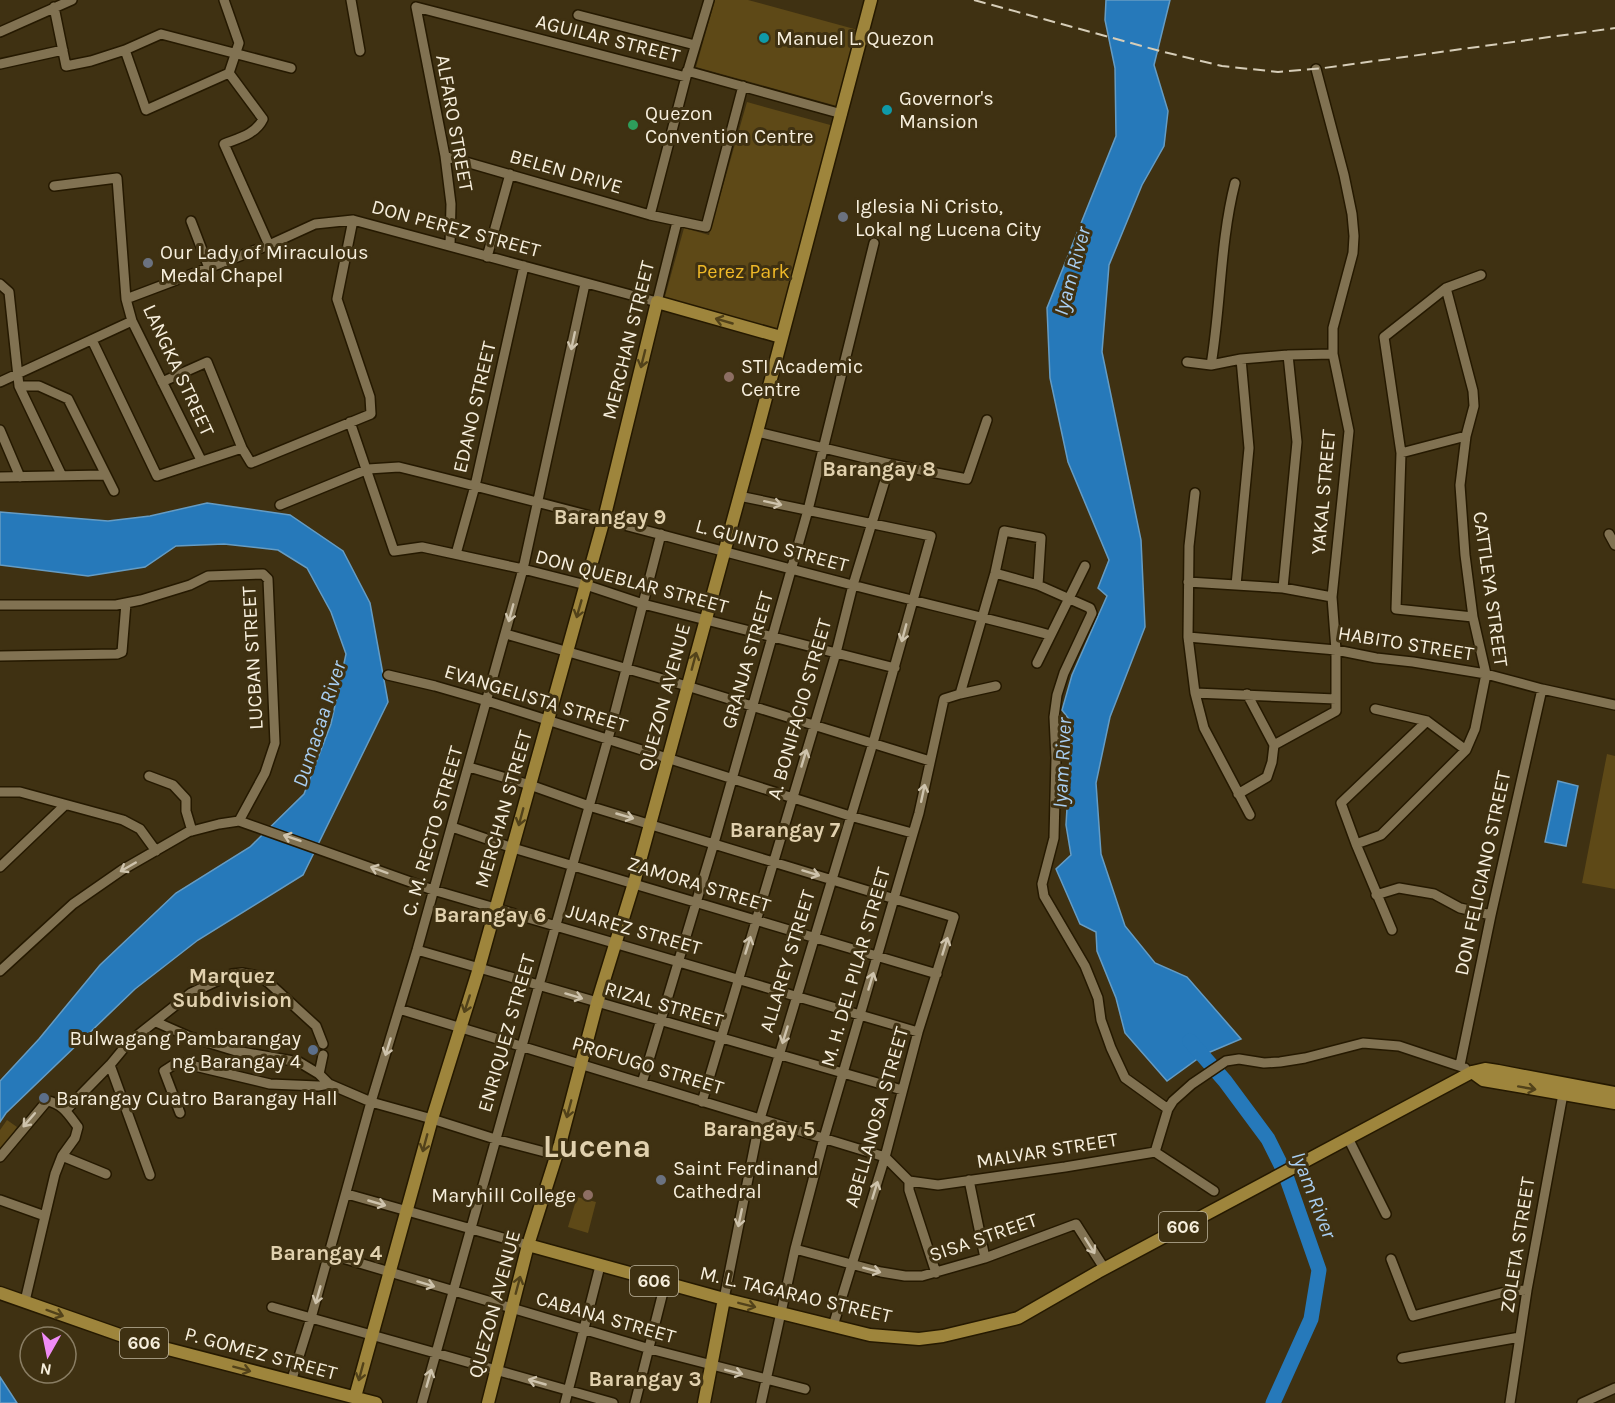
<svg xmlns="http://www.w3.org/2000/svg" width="1615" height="1403" font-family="Karla,sans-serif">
	<rect width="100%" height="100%" fill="#3f3112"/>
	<path fill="#5e4917" d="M715,0H748L858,30L837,106L696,67Z
		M747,102L834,126L777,332L664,300L684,228L709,235Z
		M1607,754L1615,756V889L1582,883Z
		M7,1120L17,1127L0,1153V1130Z
		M577,1197L596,1202L588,1233L568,1227Z"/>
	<path fill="#2679ba" stroke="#659cc4" stroke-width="1.5" d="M1106,0H1170L1154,65L1168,111L1164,146L1142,185L1109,265L1102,352L1141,540L1145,627L1110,717L1096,783L1101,854L1125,926L1155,963L1187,977L1241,1039L1203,1055L1167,1081L1125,1033L1116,998L1097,951L1096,932L1080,924L1056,869L1071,855L1066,825L1072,723L1062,710L1072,675L1107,596L1098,588L1109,560L1068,462L1050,378L1047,308L1116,136L1115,68L1105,20Z
		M207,503L290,515L343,551L370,603L388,702L303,875L198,940L135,989L6,1113L0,1122V1081L39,1039L100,965L176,893L250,847L304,794L331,724L346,654L331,612L307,568L278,550L224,544L176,546L145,567L88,576L0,565V512L108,521L150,516Z
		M1558,781L1578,786L1566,846L1545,842Z
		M0,1377L17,1403H0Z"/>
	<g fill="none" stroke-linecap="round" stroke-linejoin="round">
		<path stroke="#2679ba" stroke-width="15" d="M1190,1041L1225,1081L1268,1139L1285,1173L1319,1270L1311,1319L1273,1403"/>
		<defs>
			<path id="minor" d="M351,0L360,51
				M54,7L66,66L91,61L125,50L146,110L229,73L239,43L224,0
				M416,7L686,77
				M416,7L445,156L451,204L450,246
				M578,15L695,45
				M0,32L72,0
				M125,50L161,34L291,68
				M0,64L63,50
				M687,71L842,114
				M229,73L263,119C256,134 239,138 224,144L269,245
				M445,156L650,215L706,227L743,86
				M54,186L117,178L126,299L132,321L201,460
				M650,215L686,77L709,0
				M191,221L209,268
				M487,257L510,174
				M0,284L9,292L19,386L61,474
				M126,299L269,245L315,224L353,220L657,302L677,222
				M92,340L157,476L242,448
				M1187,362L1211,365L1241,359L1288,355L1333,354
				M1211,365C1221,305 1220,242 1235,183
				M0,382L132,321
				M162,382L207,362L242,448L251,463L371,414L370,397L337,299L353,220
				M19,386H39L68,399L114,491
				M350,422L394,551L422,547L523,569L586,585L643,604L895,668
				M0,430L20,477
				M757,432L890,464L967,479L987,420
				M1401,453L1466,436
				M0,477L104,475
				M1195,493L1189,546L1188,637L1195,693L1204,728L1250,815
				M280,505L368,469L399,467C550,504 701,546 852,585C918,602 984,617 1050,635
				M1609,534L1615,545
				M456,554L475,486L524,266
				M995,573L1038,585L1090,608L1092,613L1064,673L1057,695L1054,717L1056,758L1054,838L1042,884L1044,896L1085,966L1098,998L1101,1020L1111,1048L1125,1078L1168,1109
				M1188,582L1283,588L1332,597
				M1236,585L1249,448L1241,359
				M1283,588L1297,442L1288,355
				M0,605H116L141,600L190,585L208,576L263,574L268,579L275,743L265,773L239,821
				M1473,617L1396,609L1401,453L1384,337L1446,288L1481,275
				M506,634L687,686L930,761
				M1188,637L1336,650L1376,658L1413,662L1486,674L1542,689L1615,705
				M0,656L117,654L122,652L126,603
				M1037,663L1085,566
				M388,675L435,686L487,701L850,816L912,833
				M1195,693L1336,699
				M960,694L996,686
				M1375,709L1427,721L1466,750
				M1274,745L1336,711V650L1332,597L1349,431L1333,354V328L1353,253L1354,236L1352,214L1344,175L1316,69
				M469,767L530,785L589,806L954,917L918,1032L885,1157L833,1326
				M149,776L173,785L186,799V811L192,831
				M0,792H20L123,820L140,829L156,851
				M1238,794L1267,777L1272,762L1274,745L1247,694
				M452,827L513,848L937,974
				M1356,844L1381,835L1466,750L1475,729L1486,674L1473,617L1465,555L1460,485L1466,436L1474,406L1473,391L1446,288
				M0,867L65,805
				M1376,895L1399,888L1434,894L1460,908L1491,915
				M1392,930L1356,844L1341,803L1427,721
				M417,950L902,1090
				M0,971L73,904L122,870L188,832L219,824L239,821L433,890L918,1032
				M399,1009L885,1157L909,1181L938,1185L1065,1167L1155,1152L1214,1191
				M156,1022L190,1037L236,1051L299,1062L319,1074L329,1084L371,1102L432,1119L495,1139L556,1155
				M110,1065L150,1175
				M1460,1065L1491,915L1542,689
				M319,1074L323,1055
				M642,1083L714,843L808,510L874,243
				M702,1102L836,653L853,585L890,464
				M66,1110L110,1065L129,1042L191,993L232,974L242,973L258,976L269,983L316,1026L323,1044
				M180,1113L164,1071L178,1062L270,1084L318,1086L329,1084
				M1348,1138L1386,1214
				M1155,1152L1168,1109L1173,1101L1192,1084L1226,1061L1239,1059L1264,1063L1280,1062L1305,1058L1363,1043L1399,1046L1465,1068
				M62,1156L106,1174
				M0,1157L47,1101C62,1103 69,1115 78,1127L75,1138L62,1156L55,1174L25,1301
				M969,1180L985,1258
				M909,1181V1190L936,1273
				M347,1194L528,1245
				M0,1200L45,1216
				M795,1249L881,1272L905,1276H922L985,1258L1076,1224L1104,1268
				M329,1254L650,1349L805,1389
				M1391,1259L1413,1316L1509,1291L1527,1290
				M724,1299L760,1119L873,743L931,536L739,496
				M272,1307L613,1403
				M1402,1358L1520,1337
				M291,1382L311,1318L371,1102L417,950L523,569L585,284
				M422,1403L608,739L661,534
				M565,1403L600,1266
				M635,1403L665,1284
				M761,1403L795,1249L824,1138L919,813L944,699L960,694L995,573L1004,531L1041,538L1038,585
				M1510,1403L1527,1290L1563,1094
				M1582,1403L1615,1388"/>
			<path id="major" d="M1472,1072L1483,1080L1615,1103
				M528,1245L724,1299L870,1335L919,1339L943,1336L1018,1318L1098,1272L1472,1072L1485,1069L1498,1071L1615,1093
				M0,1293L137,1341L376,1403
				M355,1397L432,1119L479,968L604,519L657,302L781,337
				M488,1403L528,1245L560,1144L597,1003L634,883L757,432L871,0
				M704,1403L724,1299"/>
		</defs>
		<use href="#minor" stroke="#251900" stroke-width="12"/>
		<use href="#major" stroke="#251900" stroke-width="15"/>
		<use href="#minor" stroke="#817252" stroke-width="9"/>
		<use href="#major" stroke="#9e853c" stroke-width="12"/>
		<path stroke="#d6cdb8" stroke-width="2" stroke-dasharray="12 6" stroke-linecap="butt" d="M974,0L1160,51L1222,66L1278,72L1324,68L1615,28"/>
	</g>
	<defs><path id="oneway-shaft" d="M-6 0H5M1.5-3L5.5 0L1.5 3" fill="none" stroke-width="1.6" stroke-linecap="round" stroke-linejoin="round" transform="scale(1.5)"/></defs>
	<g stroke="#52421a">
		<use href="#oneway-shaft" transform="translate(724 321) rotate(-164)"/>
		<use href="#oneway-shaft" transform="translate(643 359) rotate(104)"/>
		<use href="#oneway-shaft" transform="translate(579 609) rotate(106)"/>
		<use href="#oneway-shaft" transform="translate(694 661) rotate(-75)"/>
		<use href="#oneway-shaft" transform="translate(521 817) rotate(105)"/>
		<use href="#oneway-shaft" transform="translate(467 1004) rotate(108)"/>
		<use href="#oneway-shaft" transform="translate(1527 1088) rotate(10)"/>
		<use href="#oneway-shaft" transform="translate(569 1109) rotate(105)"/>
		<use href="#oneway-shaft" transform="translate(425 1143) rotate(105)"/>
		<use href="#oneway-shaft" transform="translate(518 1285) rotate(-75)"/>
		<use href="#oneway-shaft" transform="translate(747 1305) rotate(14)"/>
		<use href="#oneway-shaft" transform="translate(55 1313) rotate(20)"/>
		<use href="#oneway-shaft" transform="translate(242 1369) rotate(15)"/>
		<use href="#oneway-shaft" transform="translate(361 1372) rotate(105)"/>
	</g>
	<g stroke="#cec3ac">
		<use href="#oneway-shaft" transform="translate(573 341) rotate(102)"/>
		<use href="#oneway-shaft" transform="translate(773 503) rotate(12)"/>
		<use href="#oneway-shaft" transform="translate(511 613) rotate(105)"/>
		<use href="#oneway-shaft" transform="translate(904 633) rotate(105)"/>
		<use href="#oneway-shaft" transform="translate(804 758) rotate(-73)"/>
		<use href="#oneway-shaft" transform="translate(923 793) rotate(-78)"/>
		<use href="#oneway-shaft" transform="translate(625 816) rotate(16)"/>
		<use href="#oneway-shaft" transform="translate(292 838) rotate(-161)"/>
		<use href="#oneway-shaft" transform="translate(128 867) rotate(150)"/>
		<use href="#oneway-shaft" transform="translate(379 870) rotate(-160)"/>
		<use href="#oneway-shaft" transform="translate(811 873) rotate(17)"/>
		<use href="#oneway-shaft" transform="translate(748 945) rotate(-73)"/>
		<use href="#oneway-shaft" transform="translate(945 946) rotate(-73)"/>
		<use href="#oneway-shaft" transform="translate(871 981) rotate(-73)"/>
		<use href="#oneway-shaft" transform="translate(574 996) rotate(17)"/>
		<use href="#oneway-shaft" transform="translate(785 1035) rotate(107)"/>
		<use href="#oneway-shaft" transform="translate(388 1047) rotate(107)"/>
		<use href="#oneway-shaft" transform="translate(29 1120) rotate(131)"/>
		<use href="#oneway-shaft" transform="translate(875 1190) rotate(-73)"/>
		<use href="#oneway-shaft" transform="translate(377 1203) rotate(16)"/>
		<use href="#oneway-shaft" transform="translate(740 1218) rotate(102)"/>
		<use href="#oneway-shaft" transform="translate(1090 1246) rotate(58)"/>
		<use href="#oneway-shaft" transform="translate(872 1270) rotate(15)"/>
		<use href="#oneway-shaft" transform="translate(426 1284) rotate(17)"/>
		<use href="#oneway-shaft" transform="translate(318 1295) rotate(106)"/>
		<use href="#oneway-shaft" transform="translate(734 1372) rotate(14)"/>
		<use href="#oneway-shaft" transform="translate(429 1378) rotate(-74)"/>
		<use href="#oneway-shaft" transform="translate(537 1382) rotate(-164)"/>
	</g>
	<g fill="#0f9aa8" stroke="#3f3112" stroke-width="2">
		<circle cx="764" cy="38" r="6"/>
		<circle cx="887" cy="110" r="6"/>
	</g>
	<circle fill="#2e9e5b" stroke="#3f3112" stroke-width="2" cx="633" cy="125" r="6"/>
	<g fill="#6b7280" stroke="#3f3112" stroke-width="2">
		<circle cx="843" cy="217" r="6"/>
		<circle cx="148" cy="263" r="6"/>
		<circle cx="661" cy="1180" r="6"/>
	</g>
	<g fill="#8d6e63" stroke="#3f3112" stroke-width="2">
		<circle cx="729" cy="377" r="6"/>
		<circle cx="588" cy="1195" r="6"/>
	</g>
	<g fill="#5c6f8a" stroke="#3f3112" stroke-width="2">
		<circle cx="313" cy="1050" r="6"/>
		<circle cx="44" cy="1098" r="6"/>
	</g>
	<g text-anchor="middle" stroke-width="6" stroke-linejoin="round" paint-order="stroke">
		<g fill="#3f3112" stroke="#c0b6a0" stroke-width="1.5">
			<rect x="1159" y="1212" width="48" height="30" rx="4.5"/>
			<rect x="630" y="1266" width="48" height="30" rx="4.5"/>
			<rect x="120" y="1328" width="48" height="30" rx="4.5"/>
		</g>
		<g font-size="18" font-weight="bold" fill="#f7efdd">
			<text x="1183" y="1233">606</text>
			<text x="654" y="1287">606</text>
			<text x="144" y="1349">606</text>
		</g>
		<g font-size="20" fill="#f7efdd" stroke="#3f3112">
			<text transform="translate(608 38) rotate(14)" y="7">AGUILAR STREET</text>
			<text transform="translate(455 123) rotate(80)" y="7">ALFARO STREET</text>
			<text transform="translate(566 171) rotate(16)" y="7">BELEN DRIVE</text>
			<text transform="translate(456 228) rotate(15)" y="7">DON PEREZ STREET</text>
			<text transform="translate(628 340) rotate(-76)" y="7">MERCHAN STREET</text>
			<text transform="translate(179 370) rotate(65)" y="7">LANGKA STREET</text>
			<text transform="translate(474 407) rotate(-77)" y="7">EDANO STREET</text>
			<text transform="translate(1323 492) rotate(-85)" y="7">YAKAL STREET</text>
			<text transform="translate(772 545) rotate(15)" y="7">L. GUINTO STREET</text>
			<text transform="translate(632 581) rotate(15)" y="7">DON QUEBLAR STREET</text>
			<text transform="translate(1491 589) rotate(82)" y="7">CATTLEYA STREET</text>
			<text transform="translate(1406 643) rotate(9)" y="7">HABITO STREET</text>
			<text transform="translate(252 658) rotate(-93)" y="7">LUCBAN STREET</text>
			<text transform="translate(747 660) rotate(-74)" y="7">GRANJA STREET</text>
			<text transform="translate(664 697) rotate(-75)" y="7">QUEZON AVENUE</text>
			<text transform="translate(536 698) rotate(17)" y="7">EVANGELISTA STREET</text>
			<text transform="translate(799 709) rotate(-74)" y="7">A. BONIFACIO STREET</text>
			<text transform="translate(503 809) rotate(-74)" y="7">MERCHAN STREET</text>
			<text transform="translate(432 831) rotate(-74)" y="7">C. M. RECTO STREET</text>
			<text transform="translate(1482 873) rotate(-78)" y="7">DON FELICIANO STREET</text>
			<text transform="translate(699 884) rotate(17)" y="7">ZAMORA STREET</text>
			<text transform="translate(634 929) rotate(16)" y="7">JUAREZ STREET</text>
			<text transform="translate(787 961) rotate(-73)" y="7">ALLAREY STREET</text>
			<text transform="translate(855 967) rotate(-74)" y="7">M. H. DEL PILAR STREET</text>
			<text transform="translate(664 1004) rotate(16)" y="7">RIZAL STREET</text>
			<text transform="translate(506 1033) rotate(-74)" y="7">ENRIQUEZ STREET</text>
			<text transform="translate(648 1065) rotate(17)" y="7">PROFUGO STREET</text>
			<text transform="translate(876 1117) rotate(-74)" y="7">ABELLANOSA STREET</text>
			<text transform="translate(1047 1150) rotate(-9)" y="7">MALVAR STREET</text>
			<text transform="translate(983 1237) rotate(-19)" y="7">SISA STREET</text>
			<text transform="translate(1517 1245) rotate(-81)" y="7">ZOLETA STREET</text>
			<text transform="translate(796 1294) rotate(13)" y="7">M. L. TAGARAO STREET</text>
			<text transform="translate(494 1304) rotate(-75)" y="7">QUEZON AVENUE</text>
			<text transform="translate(606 1317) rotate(16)" y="7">CABANA STREET</text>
			<text transform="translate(261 1353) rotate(15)" y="7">P. GOMEZ STREET</text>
		</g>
		<g font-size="20" fill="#f7efdd" stroke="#3f3112" text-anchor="start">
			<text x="776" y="45">Manuel L. Quezon</text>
			<text x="899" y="105">Governor's<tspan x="899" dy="23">Mansion</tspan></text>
			<text x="645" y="120">Quezon<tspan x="645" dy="23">Convention Centre</tspan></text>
			<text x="855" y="213">Iglesia Ni Cristo,<tspan x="855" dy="23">Lokal ng Lucena City</tspan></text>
			<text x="160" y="259">Our Lady of Miraculous<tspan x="160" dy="23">Medal Chapel</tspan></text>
			<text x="741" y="373">STI Academic<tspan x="741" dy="23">Centre</tspan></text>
			<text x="301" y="1045" text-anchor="end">Bulwagang Pambarangay<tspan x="301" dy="23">ng Barangay 4</tspan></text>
			<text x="56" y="1105">Barangay Cuatro Barangay Hall</text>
			<text x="673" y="1175">Saint Ferdinand<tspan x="673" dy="23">Cathedral</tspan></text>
			<text x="576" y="1202" text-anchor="end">Maryhill College</text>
		</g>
		<g font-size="20" fill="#efb928" stroke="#3f3112">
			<text x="743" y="278">Perez Park</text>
		</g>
		<g font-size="21" font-style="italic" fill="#a9cef1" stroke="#3f3112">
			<text transform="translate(1072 271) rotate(-75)" y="7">Iyam River</text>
			<text transform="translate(319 724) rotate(-72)" y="7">Dumacaa River</text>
			<text transform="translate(1062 763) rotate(-87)" y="7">Iyam River</text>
			<text transform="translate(1314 1195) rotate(69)" y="7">Iyam River</text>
		</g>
		<g font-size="21" font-weight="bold" fill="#e1d1ae" stroke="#3f3112">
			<text x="879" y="476">Barangay 8</text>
			<text x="610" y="524">Barangay 9</text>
			<text x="785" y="837">Barangay 7</text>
			<text x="490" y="922">Barangay 6</text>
			<text x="232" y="983">Marquez<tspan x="232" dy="24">Subdivision</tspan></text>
			<text x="759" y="1136">Barangay 5</text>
			<text x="326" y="1260">Barangay 4</text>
			<text x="645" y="1386">Barangay 3</text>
		</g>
		<g font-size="32" font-weight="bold" fill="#e1d1ae" stroke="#3f3112">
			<text x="597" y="1157">Lucena</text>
		</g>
	</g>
	<g transform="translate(48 1355) rotate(189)"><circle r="28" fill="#3f3112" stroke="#897d63" stroke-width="1.5"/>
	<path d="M0-4.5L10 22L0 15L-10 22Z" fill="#f08bf5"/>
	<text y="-9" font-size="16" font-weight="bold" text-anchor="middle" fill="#f7efdd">N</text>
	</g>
</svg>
